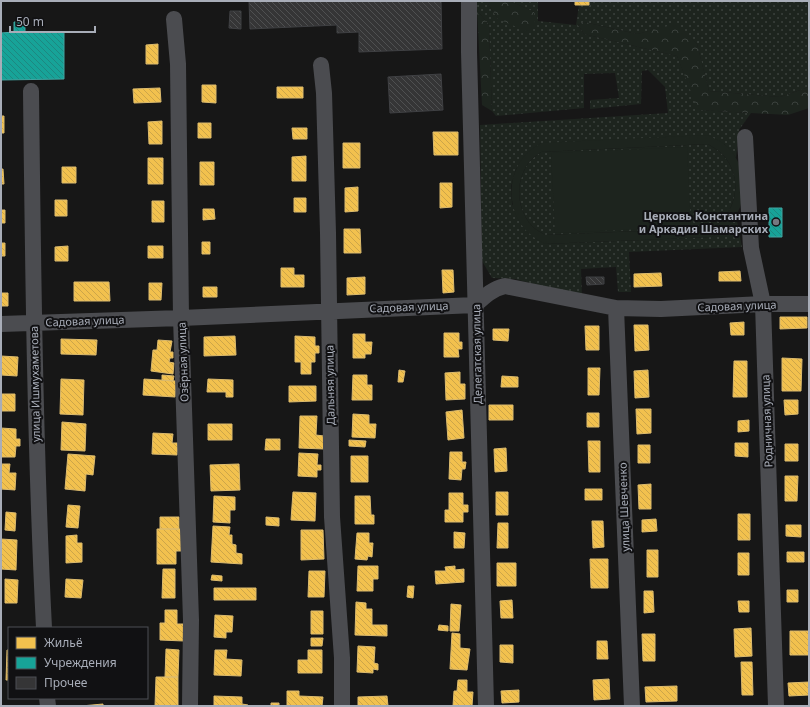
<svg xmlns="http://www.w3.org/2000/svg" width="810" height="707" font-family="'Noto Sans',sans-serif">
	<defs>
		<pattern id="grass-dots" width="8" height="8" patternUnits="userSpaceOnUse"><rect width="8" height="8" fill="#1d241e"/><path d="M2 2h.1M6 6h.1" fill="none" stroke="#3b413d" stroke-width="1.8" stroke-linecap="round"/></pattern>
		<pattern id="forest-crowns" width="20" height="18" patternUnits="userSpaceOnUse"><rect width="20" height="18" fill="#1d241e"/><path d="M2 6a3 3 0 1 1 6 0M12 15a3 3 0 1 1 6 0" fill="none" stroke="#3b413d"/></pattern>
		<pattern id="homes-back-hatch" width="6" height="6" patternUnits="userSpaceOnUse"><rect width="6" height="6" fill="#f2c14e"/><path d="M-1 5l2 2M0 0l6 6M5-1l2 2" fill="none" stroke="#cca549"/></pattern>
		<pattern id="public-back-hatch" width="6" height="6" patternUnits="userSpaceOnUse"><rect width="6" height="6" fill="#17a398"/><path d="M-1 5l2 2M0 0l6 6M5-1l2 2" fill="none" stroke="#1e8780"/></pattern>
		<pattern id="building-back-hatch" width="6" height="6" patternUnits="userSpaceOnUse"><rect width="6" height="6" fill="#353536"/><path d="M-1 5l2 2M0 0l6 6M5-1l2 2" fill="none" stroke="#4f5051"/></pattern>
	</defs>
	<rect width="100%" height="100%" fill="#171717"/>
	<path fill="url(#grass-dots)" d="M477,1H486L498,19L534,12L510,1H538V21L576,25L579,5H588L589,1H809V87L780,97L709,91L697,44L676,25L637,34L584,22L578,25L584,34L677,56L699,110L751,113L739,130L736,158L724,144L541,143L516,169L511,186L512,204L545,244L712,237L728,226L736,216L742,247L629,252L631,292H618L616,267L581,269L582,297L515,279L492,278L482,261L480,125L668,113L665,87L648,70L642,71L641,104L590,109V100L619,98L615,73L584,74V108L496,116L492,111L489,25L477,10Z
		M708,144C712,147 717,149 721,153C739,170 740,198 724,218C721,222 716,225 712,228L545,235C541,232 536,230 532,226C516,208 515,182 529,162C532,158 537,155 541,152Z"/>
	<path fill="url(#forest-crowns)" d="M486,1H510L534,12L535,23L528,32L498,19Z
		M477,10L489,25L492,111L482,105Z
		M584,22L637,34L676,24L697,44L709,91L780,97L809,87V108L788,115L698,110L677,56L584,34L578,25Z"/>
	<path fill="#1d241e" fill-rule="evenodd" d="M707,135C713,138 719,140 724,144C749,164 750,204 728,226C723,230 717,233 712,237L545,244C540,241 534,238 530,234C507,214 505,177 526,154C530,150 536,146 541,143ZM708,144C712,147 717,149 721,153C739,170 740,199 724,218C721,222 716,225 712,228L545,235C541,232 536,230 532,226C516,208 515,182 529,162C532,158 537,155 541,152Z
		M687,147L691,227L555,233L551,153Z"/>
	<path fill="url(#homes-back-hatch)" stroke="#dcbb6e" d="M575,1H589V5H575Z
		M158,44V64H146V45Z
		M202,85H216V103L202,102Z
		M277,87H303V98H277Z
		M160,88L161,102L134,103L133,89Z
		M1,116H4V133H1Z
		M162,121V144H149L148,122Z
		M198,123H211V138H198Z
		M292,128H307V139H293Z
		M433,132H458V155H434Z
		M343,143H360V168H343Z
		M306,156V181H292V157Z
		M148,158H163V184H148Z
		M200,162H214V185H200Z
		M62,167H76V183H62Z
		M1,169H3L4,184H1Z
		M440,183H452V207L440,208Z
		M358,187V211L345,212V188Z
		M294,198H306V212H294Z
		M55,200H67V216H55Z
		M152,201H164V222H152Z
		M203,209H214L215,219L203,220Z
		M1,210H5V223H1Z
		M344,229H360L361,253H344Z
		M202,242H210V254H202Z
		M1,243H5V256H1Z
		M68,246V261H55V247Z
		M148,246H163V258H148Z
		M281,268H294V275H304V287H281Z
		M442,270H453L454,292L443,293Z
		M740,271L741,281H719V272Z
		M661,273L662,286L634,287V274Z
		M365,277V294L347,295V278Z
		M74,282H109L110,301H74Z
		M149,283H162L161,300H149Z
		M203,287H217V297H203Z
		M1,293H8V306H1Z
		M780,317H807V328L780,329Z
		M744,322V335H731L730,323Z
		M634,325H648L649,350L635,351Z
		M585,326H599V350H586Z
		M493,329H509L508,341L493,340Z
		M444,333H459V342H462V349H458L459,357H444Z
		M353,334H365V342H372L371,354H365V358H353Z
		M235,336L236,355L204,356V337Z
		M295,336L315,337V346H319V353H315V362H311V374H301V362H295Z
		M61,339L97,340L96,355L61,354Z
		M158,340L172,341L170,352H173V358H170L169,362L174,363L173,374L151,371L153,350H157Z
		M1,356L18,357L17,376L1,375Z
		M782,358L802,359L801,391H782Z
		M734,361H747V397H733Z
		M588,368H600L599,395H588Z
		M399,370L405,371L403,382H398Z
		M648,370L649,397L635,398L634,371Z
		M460,372V384H465V399L446,400L445,373Z
		M162,375L174,376L173,381L162,380Z
		M353,375H367V385H372V400H352Z
		M502,376L518,377V387H501Z
		M61,379L84,380L83,415L60,414Z
		M144,379L176,381L175,397L143,395Z
		M208,379L233,380V397H226V392H207Z
		M289,386H316V401L289,402Z
		M2,394H15V411H2Z
		M784,400H798V414L785,415Z
		M489,405H513V420H489Z
		M636,409H651V433L637,434Z
		M462,410L464,438L448,440L446,412Z
		M587,413H599V427H587Z
		M353,414L369,415V424H376L375,438L352,437Z
		M300,416H317L316,435L324,436V449L299,448Z
		M749,420V431L738,432V421Z
		M62,422L86,424L85,451L61,450Z
		M208,424H232V440H208Z
		M1,428L16,429V439H20V446H16L15,457H1Z
		M153,433L173,434L172,443H178L177,455L152,454Z
		M266,439H280V450H265Z
		M349,440L366,441L365,447L349,446Z
		M588,441H600V472H589Z
		M735,443H748V457L735,456Z
		M785,444H798V461H785Z
		M638,445H650V463H638Z
		M506,448L507,471L495,472L494,449Z
		M450,452H462V462H466L465,469H462L461,480L449,479Z
		M299,453L318,454L317,465H321V470H317V477L298,476Z
		M68,454L95,456L93,475L86,474L85,491L65,489Z
		M351,456H368V482H351Z
		M1,464H10L9,473H16L15,490L1,489Z
		M239,464L240,490L211,491L210,465Z
		M785,476H798L797,501H785Z
		M651,484V509H639L638,485Z
		M585,489H602V500H585Z
		M293,492L316,493L315,521L291,520Z
		M496,492H508V515H496Z
		M449,493H463V505H468V512H463V522H445V510H449Z
		M214,496L235,497V510H230V523L213,522Z
		M355,496H370L371,515H374V524H355Z
		M68,505L80,506L78,528L66,527Z
		M6,512L16,513L15,531L5,530Z
		M738,514H750V540H738Z
		M160,517H179V529H160Z
		M266,517L279,518V526L266,525Z
		M656,519L657,531L642,532V520Z
		M592,521H603L604,547L593,548Z
		M498,523H508V548H497Z
		M786,525H801V537L786,536Z
		M213,526L230,527L229,535H232V544L236,545V553L242,554V564L211,562Z
		M157,529H181V551H176V564H157Z
		M301,530H323L324,559L301,560Z
		M454,532L465,533L464,548H454Z
		M357,533H369V543H373L372,557L368,556L367,560L355,559Z
		M77,535V543H82V562L66,563V536Z
		M1,539L17,540L16,570L1,569Z
		M647,550H658V577H647Z
		M787,552H804V562H787Z
		M738,553H749V575H738Z
		M590,559H608V588H591Z
		M497,563H516V586H497Z
		M358,566H378V579H373V591H357Z
		M455,566V570L464,569V582L436,584L435,571H446L445,567Z
		M163,569H175V598H162Z
		M309,571H325L324,597H308Z
		M212,575L222,576V581L211,580Z
		M5,579L18,580L17,603H5Z
		M66,579L83,580L81,598L65,597Z
		M408,586H414L413,598L407,597Z
		M214,588H256V600H214Z
		M787,590H798V602H787Z
		M644,591H653L654,612L644,613Z
		M512,600L513,618H501L500,601Z
		M738,601H749V612H739Z
		M356,602L366,603V609H372V625H387V636L355,635Z
		M451,604L461,605L459,631H450Z
		M165,610H177V624H184V641L160,640V623H165Z
		M311,611H323V634H311Z
		M215,615L233,616L232,632H226V638L214,637Z
		M439,625L448,626V631L438,630Z
		M751,628L752,656L735,657L734,629Z
		M790,631H809V655H790Z
		M452,633L460,634V648L470,649L467,670L450,669Z
		M642,634H655V661H643Z
		M311,638H323L322,646H311Z
		M597,641H607L608,659H597Z
		M500,645H513V663L500,662Z
		M358,646L375,647L374,663L378,664V670L373,669V673L357,672Z
		M166,649L179,650L178,677H165Z
		M7,650H9V680H6Z
		M215,650H227L226,659L242,660L241,676L214,675Z
		M308,650H322V673H298V660H308Z
		M741,662H752L753,695H742Z
		M156,677H178V706H155Z
		M609,679L610,699L594,700L593,680Z
		M458,680H467V692H473L472,706H453L454,691H457Z
		M809,682V695L789,696L788,683Z
		M677,686V701L646,702L645,687Z
		M519,690V702L502,703L501,691Z
		M287,691H299V696L323,697L322,706H287Z
		M214,696L242,697V704L248,705V706H214Z
		M387,696L388,706H358V697Z
		M271,703H279V706H271Z
		M103,704V706H81Z"/>
	<path fill="url(#public-back-hatch)" stroke="#42a6a2" d="M14,22H25V32H64V79L1,80V33L14,32Z
		M769,208H782V237H769Z"/>
	<path fill="url(#building-back-hatch)" stroke="#3f4043" d="M249,1H441L442,49L359,52V32L337,33V25L250,29Z
		M230,11H241V29L229,28Z
		M441,74L443,110L390,113L388,77Z
		M586,277H604V284L587,285Z"/>
	<g fill="none" stroke-linecap="round" stroke-linejoin="round">
		<path stroke="#4b4c50" stroke-width="16" d="M469,1V52L486,706
			M174,19L178,64L181,318L191,620L190,706
			M321,65L324,93L328,233L332,517L342,658V706
			M31,91C33,270 35,449 44,628
			M745,137L751,248L763,304L776,706
			M616,308L632,706
			M1,324L181,318L475,305C485,296 492,289 505,286L616,308L661,309L763,304H809
			M47,698L48,706"/>
	</g>
	<circle fill="#757880" stroke="#111113" stroke-width="1.5" cx="776" cy="222" r="4"/>
	<g text-anchor="middle" stroke-width="4" stroke-linejoin="round" paint-order="stroke">
		<g font-size="11" font-weight="bold" fill="#a8adb8" stroke="#111113" text-anchor="end">
			<text x="768" y="220">Церковь Константина<tspan x="768" dy="13">и Аркадия Шамарских</tspan></text>
		</g>
		<g font-size="11" fill="#a8adb8" stroke="#111113">
			<text transform="translate(737 306) rotate(-2)" y="4">Садовая улица</text>
			<text transform="translate(409 307) rotate(-2)" y="4">Садовая улица</text>
			<text transform="translate(85 321) rotate(-2)" y="4">Садовая улица</text>
			<text transform="translate(477 354) rotate(-91)" y="4">Делегатская улица</text>
			<text transform="translate(183 362) rotate(-92)" y="4">Озёрная улица</text>
			<text transform="translate(35 384) rotate(-91)" y="4">улица Ишмухаметова</text>
			<text transform="translate(330 385) rotate(-91)" y="4">Дальняя улица</text>
			<text transform="translate(767 421) rotate(-92)" y="4">Родничная улица</text>
			<text transform="translate(624 507) rotate(-92)" y="4">улица Шевченко</text>
		</g>
	</g>
	<rect width="810" height="707" fill="none" stroke="#a8adb8" stroke-width="4"/>
	<rect x="8" y="627" width="140" height="72" fill="#111113" stroke="#4d4f55"/>
	<rect x="16" y="637" width="20" height="12" fill="#f2c14e" stroke="#4d4f55"/>
	<text x="44" y="647" font-size="12" fill="#a8adb8">Жильё</text>
	<rect x="16" y="657" width="20" height="12" fill="#17a398" stroke="#4d4f55"/>
	<text x="44" y="667" font-size="12" fill="#a8adb8">Учреждения</text>
	<rect x="16" y="677" width="20" height="12" fill="#353536" stroke="#4d4f55"/>
	<text x="44" y="687" font-size="12" fill="#a8adb8">Прочее</text>
	<path d="M10 26v6h85v-6" fill="none" stroke="#a8adb8" stroke-width="2"/>
	<text x="16" y="26" font-size="12" fill="#a8adb8" stroke="#111113" stroke-width="3" paint-order="stroke">50 m</text>
</svg>
